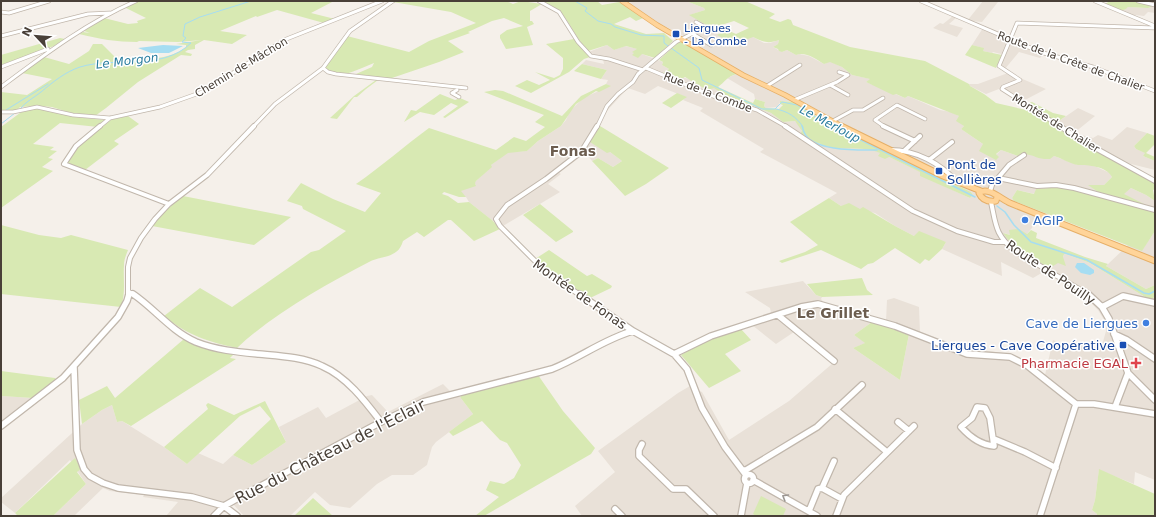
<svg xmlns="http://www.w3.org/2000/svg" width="1156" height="517" font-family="'DejaVu Sans',sans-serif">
	<rect width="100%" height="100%" fill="#f5f0ea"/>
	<path fill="#e9e1d8" d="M636,1H686L704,8L705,10L690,15L718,26L716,27L721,30H727L717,34L753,37L764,43H770L779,40L778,44L773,47L782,52L787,50L796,55L799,54L809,56L824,64L830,61L842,67L852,75L871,79L866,82L905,98L908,96L940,110L951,112L959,116L964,126L961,129L983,144L996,155L1001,150L1018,156L1022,154H1032L1045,159L1054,156L1078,165L1090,164L1110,173L1112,177L1104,185H1089L1098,192L1097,193L1074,188L1037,186L1035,194L1017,190L1012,198L1014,201L1044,213L1027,234L1010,235L1004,233L1015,247L1050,268L1063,257L1064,254H1066L1090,263L1145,297L1151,299L1155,297V480L1135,472L1134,484L1099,470L1095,500L1092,510L1097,514V516H582L575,506L615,472L598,451L678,393L690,386L702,392L729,440L789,401L833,363L794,332L776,344L747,321L771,313L770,308L745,292L803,281L816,295L822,297L821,299L829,309L872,322L854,335L866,343L853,348L900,380L909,334L886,321L887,300L894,298L919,307L920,333L959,347L1010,354L1045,375L1053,340L1077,350L1080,345L1084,344L1101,349L1106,331V323L1098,310L1077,289L1045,271L1033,278L1001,262L1002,276L942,249L946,242L914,236L895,226L875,213L841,206L829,198L837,193L760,152L764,149L700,111L703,108L683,100L686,97L658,86L645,94L628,88L604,114L600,126L590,141L610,152L622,161L613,167L598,158L592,161L587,155L584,154L559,173L561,174L548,184L560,192L503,226L500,220L493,221L489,218L469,202L466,197L460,191L476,185L474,183L476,181L491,167V165L508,152L527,151L538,141L561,126L566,120L570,111L583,98L610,86L606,84L608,80L601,79L607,70L582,64L586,60L604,64L603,59L590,57L586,53L607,45L614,50L625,46L638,49L642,54L663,62L662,65L669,69L663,73L690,79L707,90L714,87L723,94L771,113L783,122L795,121L801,127L802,132L819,143L830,147L871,149L881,153L879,155L889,157L921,172L920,175L970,198L973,195L971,192L826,122L795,102L781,101L777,107L766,108L764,106L765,102L755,99L754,94L727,78L741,72L687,38L655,21L629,3Z
		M983,1L998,2L982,22L972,21L971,22L967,21Z
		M1151,5L1155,6V13L1148,12L1144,16L1136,15L1133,16L1121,11L1128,7L1148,8L1151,7Z
		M953,16L956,18L949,24L963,28L957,37L933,28L940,23L943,24Z
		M983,28L1035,47L1034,49L1043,54L1040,58L1019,52L1004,70L1000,65L1005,55L993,52L992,53L983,51V48L972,45Z
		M1008,73L1046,89L1021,102L999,89L986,94L970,86L969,84H978Z
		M1078,108L1095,116L1074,133L1093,138L1098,135L1112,140L1127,127L1147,133L1134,146L1136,149L1146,153L1143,156L1155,161V170L1127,163L1103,153L1056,123Z
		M1131,188L1146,195L1155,201L1154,206L1155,211L1123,194Z
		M1155,231V285L1146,289L1106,266L1128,245L1142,250Z
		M443,384L451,392L460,397L473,414L436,442L432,447L427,465L413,475H392L377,484L350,508L330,505L315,492L290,516H244L233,504L217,516H166L178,502L143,497L144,495L110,491L103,488L74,516H53L86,484L70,460L15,513L1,502V498L82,424L102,410L112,405L117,422L122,421L164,447L187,464L198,453L223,464L233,455L252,465L286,442L279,427L318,407L326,418L367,396L372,395L388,412Z
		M1,396L33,398L1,422Z"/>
	<path fill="#d8e9b3" d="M139,1H334L311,13L335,19L324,23L277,10L257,17L256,16L220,31L247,35L232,44L204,40L195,45V49L188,50L185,52L192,54L191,56L181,55L138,82L106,108L95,116L74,114L52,107L41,106L20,107L16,111H1V92L27,95L52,79L22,73L44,57L69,64L89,51L93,44H102L119,61C138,60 172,60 186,47V45L176,44L202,40L178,42L139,41L137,42C117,42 99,39 79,34L83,32L90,33L84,31L104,18L128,24L138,23L137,21L146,18L124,7Z
		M395,1H506L513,4L521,1L542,4L530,11V21H532L534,24L527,27L533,45L506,49L500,38V35L507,30L523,26L504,18L492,21L468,32L470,33L448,41L464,52L439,62L389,79L356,74L372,67L374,63C360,68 337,83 325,67L347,36L409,52L429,41L476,23L451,12L393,2Z
		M541,1H597L602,5L619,2L643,18L636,21L630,17L614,24L646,34L664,33L673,41L655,58L642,54L638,58L632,55L634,53L632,52L637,49L626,46L614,50L607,45L588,51C577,40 572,26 562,14C557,7 548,6 541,1Z
		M686,1H745L775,14L769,18L780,22L788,19L791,20L793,25L850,47L925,61L969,84L970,86L984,94L996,103L1039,113L1058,129L1155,182V189L1153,190L1155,201L1146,195L1131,188L1124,194L1148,206L1098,192L1088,185H1104L1112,177C1106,166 1088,165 1078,165C1071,164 1061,158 1054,156L1050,159C1048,159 1046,159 1044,159C1034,158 1028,151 1018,156L1001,150L996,154L999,157L996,160L979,151L983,144L961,129L964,126L956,121L959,116L908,96L905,98L896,94L893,95L866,82L870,79L852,75L842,67L830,62L824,64C816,59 805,51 796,55L787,50L782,52L779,51L778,49L773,47L778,44L779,40C768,44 763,42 753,37L735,44L717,35L727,30L736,34L749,28L734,21L718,26L714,24L708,26L689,15L705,10L704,8Z
		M1110,1H1136L1151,5V7L1148,8L1128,7C1122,14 1113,8 1105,4Z
		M60,38L65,39L54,46L1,65V55Z
		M574,39L590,57L584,59L569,72L531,93L515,86L527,80L539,85L550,80L535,72L554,78L560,75L563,69V58L546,44Z
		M680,41H683L737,74C727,76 725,82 718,87L753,103L755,99L765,102L764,106L766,108L779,109L783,105L780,104V101L795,102L826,122L825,123L839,131L841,129L971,192L973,195L970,198L920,176V172L889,157L885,159L878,156L880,153C861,144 833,153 819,143L817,144L800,134L802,131L795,121L783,122L771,113L723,94L714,88L707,90L685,77L679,80L663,73L669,69L662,65L663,62L659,60Z
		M972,45L984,48L983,51L1002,55L996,68L965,55Z
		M582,64L607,70L601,79L574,71Z
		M376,80H378L366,89L357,97H354L337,119L330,118L354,96Z
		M606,84L611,86L599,92L596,91L576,104L561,126L538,141L527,151L508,153L491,165L492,167L476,181L475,183L476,186L461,191L466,197H459L444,192L442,194L448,196L458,203L469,202L493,221L500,229L474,241L451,220H448L424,237L417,232L403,241C398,259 382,255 369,262C325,285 273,314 237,348C209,342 187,335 164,316L200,288L232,307L311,252L319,250L346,231L303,209L302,206L287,201L301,183L333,199L365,212L381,193L356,184C381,167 404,146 429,128L496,150L514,137L526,141L545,127L535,122L544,115L484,92L495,90L503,91L562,116L581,96Z
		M677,93L687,97L671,108L662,103Z
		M440,94L455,100L460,98L469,102L445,118L443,117L458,106L451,103L434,115L420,112L404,122L411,110L416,111Z
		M1032,102L1053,113L1066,116L1056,123L1028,103Z
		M40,108L74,117L105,120L98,127L60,123L33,144L54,147L50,150L57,151L48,158L53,159L42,167L53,171L1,208V127L24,110Z
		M128,116L139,124L114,141L119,144L85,170L67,164V162L81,144L112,119Z
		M600,126L669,168L646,184L625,196L592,161L598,158L613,167L622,161L610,152L607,153L590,142Z
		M1147,133L1155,136V144L1146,153L1155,157V161L1143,156L1145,153L1136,149L1134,146Z
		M1062,187L1155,211V231L1142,251L1014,201L1012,198L1017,190L1034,194L1036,189Z
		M183,196L291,217L254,245L152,226L166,210Z
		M829,198L841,206L849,203L860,209L863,207L895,226L914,236L919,231L946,242L942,249L929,261L925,259L920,264L895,248L873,263L868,264L861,269L821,250L782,263L779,261L805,252L818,245L790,222Z
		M540,204L573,231V232L556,242L523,215Z
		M1,225L39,235L61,238L71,235L128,250C126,255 124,260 124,265C123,280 126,292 121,307L1,294Z
		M1019,229L1027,234L1031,230L1037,233L1036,238L1085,257L1108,264L1106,266L1146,289L1155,285V297L1151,299L1145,297L1090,263L1066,254H1064L1063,257L1066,266L1058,263L1050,268C1033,259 1014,250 1003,233L1010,235L1009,230Z
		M549,250L587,276L592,274L612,286L611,288L588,299L548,273L535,259Z
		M862,278L867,290L873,295L822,297L816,295L807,284Z
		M872,322L909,334L900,380L853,348L865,343L854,335Z
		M741,329L751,340L725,354L741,371L709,388L681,355L708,339Z
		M184,339L203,348L234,354L230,358L236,359L131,426L122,421L117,422L112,405L102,410L82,424L79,400L107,386L115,398Z
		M1,371L55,378L57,380L33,398L1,396Z
		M538,375L563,411L595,448L591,454L484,516H475L499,497L486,490L490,481L504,484L514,478L521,465L507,443L500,440L482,421L453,436L449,432L473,414L460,397L466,393Z
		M265,401L286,442L252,465L233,455L271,419L260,406L240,416L187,464L164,447L208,409L206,405L208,403L234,415Z
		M75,458L81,469L77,472L86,484L53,516H18L15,513Z
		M1099,469L1155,494V516H1097V514L1092,510L1095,500Z
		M761,496L786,509L783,516H756L753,514Z
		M313,498L333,516H294Z"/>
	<path fill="#a6ddf2" d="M163,45L183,46L169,53H151L138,48Z
		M1077,263H1084L1094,270V273L1090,275L1081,273L1075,267Z"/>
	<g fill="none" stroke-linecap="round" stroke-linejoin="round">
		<path stroke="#a6ddf2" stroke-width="1" d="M575,1L587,8L585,11L598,21L611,24L615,27L641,35L664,36V43L699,68L702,80L762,109H775L782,102L797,105L820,120L835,127
			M20,109C25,102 35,97 41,92C53,82 65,72 80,67C116,56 161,72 191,43L182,42L186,38L183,36L185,24L200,17L251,1
			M776,109C787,111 797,117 803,127
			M6,110L48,84
			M1,124L15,113"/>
		<path stroke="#a6ddf2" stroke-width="1.5" d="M802,126C803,128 803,130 804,132C812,152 860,150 877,150
			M833,126L975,197
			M997,206L1005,212L1014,225L1031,242L1087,260L1144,293L1149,294L1155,291"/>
		<defs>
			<path id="minor-far2" d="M539,1L559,12L578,42L591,56L609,59L643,70
				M921,1L1040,52L1093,67L1155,91
				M1095,1L1155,26
				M1138,1L1155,5
				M1,12L9,13L49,1
				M693,34L711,45
				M1,36L88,14L110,13
				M1,67L48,49
				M323,68L328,72L336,74L466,88
				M646,68L713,96L757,110L787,127
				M830,85L848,95
				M767,86L800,65
				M1,87C44,55 86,23 136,1
				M457,90L452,93L459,97
				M794,100L837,82L848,75L839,72
				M1,112H13L37,107L73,115L110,118L160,107L205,91L284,40L382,1
				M831,122L853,110H863L883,98
				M99,127L110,118
				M253,127L275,104L323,68L350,31L393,1
				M597,127L607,106L618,94L633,82L638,74L676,42L705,27L696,22
				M885,127L875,120L897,105L925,119
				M1061,127L1002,89L1003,87L1020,80L999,66L1017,23L1155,28"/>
			<path id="minor-far1" d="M100,126L76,146L64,164L169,204
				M785,126L913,211L957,231L994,242H1004
				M883,126L915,141
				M1060,126L1077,138L1155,181
				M890,150C916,150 940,163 957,182
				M904,151L920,136
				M929,160L952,142
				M998,178L1009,165L1024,155
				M990,191L993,182L998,178L1037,186L1056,185L1074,188L1155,210
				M991,202C996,225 995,235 1015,251L1089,295
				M129,292L135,295
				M128,295V267L130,258L141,238L155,219L169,204L207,175L254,126
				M580,295L546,272L500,226L496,219L507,205L546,179L581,152L597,126"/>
			<path id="minor" d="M133,294C155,309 171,331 196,342C216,350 238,352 259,354C280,356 303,357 322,366C347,377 365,401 381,422
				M579,294L633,331
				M1088,294L1102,307L1109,319L1128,373L1155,400
				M1102,307L1123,296L1155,303
				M778,315L834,361
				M1114,334L1127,340L1155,359
				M674,354L711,336L801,307L818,304L895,326L967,354L1010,357L1028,366L1076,404
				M74,367L77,450L84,469L90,476L103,483L118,488L192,497L224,506L237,516
				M977,407L985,408L990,418L994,446C980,445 970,437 961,427L972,418Z
				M1115,407L1128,373
				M835,409L887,452
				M898,422L909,431
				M1,426L63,378L118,317L127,301L129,294
				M994,439L1025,452L1056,468
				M642,444L639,450V456L673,489H686L714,516
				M834,461L822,488L842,499
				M743,470H746L817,427L862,385
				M744.5 479a4.5 4.5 0 1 1 9 0a4.5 4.5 0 1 1-9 0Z
				M753,480L817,516
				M615,509L622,516
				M809,511L818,489L822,488
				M214,516L224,506L238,498L381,422L423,402L552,369C580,358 604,339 633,331L674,354L687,369L702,408L725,447L746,475
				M741,516L747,483
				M836,516L844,495L914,426
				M1040,516L1076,404H1094L1155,414"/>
			<path id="major-far1" d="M622,1L657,25L743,75L785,95L843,127"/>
			<path id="major" d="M841,126L943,176L981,191
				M997,197L996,201C988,202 982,200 979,193C988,186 1001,199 1010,203L1155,261"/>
		</defs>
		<use href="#minor-far2" stroke="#c1b7ac" stroke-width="4.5"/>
		<use href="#minor-far1" stroke="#c1b7ac" stroke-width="6"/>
		<use href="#minor" stroke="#c1b7ac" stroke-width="8"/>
		<use href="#major-far1" stroke="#e6af67" stroke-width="5.5"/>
		<use href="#major" stroke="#e6af67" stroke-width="7"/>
		<use href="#minor-far2" stroke="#fff" stroke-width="3"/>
		<use href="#minor-far1" stroke="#fff" stroke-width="4"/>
		<use href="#minor" stroke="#fff" stroke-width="5.5"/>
		<use href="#major-far1" stroke="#ffd499" stroke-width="4"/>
		<use href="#major" stroke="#ffd499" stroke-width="5"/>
	</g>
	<defs><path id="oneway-chevron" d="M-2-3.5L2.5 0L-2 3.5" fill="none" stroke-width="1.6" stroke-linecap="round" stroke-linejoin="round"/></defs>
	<use stroke="#9b9692" href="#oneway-chevron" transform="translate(785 497) rotate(-149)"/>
	<g fill="#1a4fb4" stroke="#fff" stroke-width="1.5">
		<rect x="672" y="30" width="8" height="8" rx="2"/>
		<rect x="935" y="167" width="8" height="8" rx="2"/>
		<rect x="1119" y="341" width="8" height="8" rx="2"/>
	</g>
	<g fill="#3f7fe0" stroke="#fff" stroke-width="1.5">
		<circle cx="1025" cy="220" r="4"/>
		<circle cx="1146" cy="323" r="4"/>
	</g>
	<path fill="#e0444e" stroke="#fff" stroke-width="1.5" d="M1134 357h4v4h4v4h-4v4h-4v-4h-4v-4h4z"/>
	<g text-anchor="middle" stroke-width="3" stroke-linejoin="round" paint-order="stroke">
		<g font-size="11" fill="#164399" stroke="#fff" text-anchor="start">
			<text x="684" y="32">Liergues<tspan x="684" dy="13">- La Combe</tspan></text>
		</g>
		<g font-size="11" fill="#494038" stroke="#fff">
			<text transform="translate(1071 61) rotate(20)" y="4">Route de la Crête de Chalier</text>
			<text transform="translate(241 67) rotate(-31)" y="4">Chemin de Mâchon</text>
			<text transform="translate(708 92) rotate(21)" y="4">Rue de la Combe</text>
			<text transform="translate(1056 123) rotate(32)" y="4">Montée de Chalier</text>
		</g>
		<g font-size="12" font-style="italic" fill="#2a7d9f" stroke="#fff">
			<text transform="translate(127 61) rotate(-7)" y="4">Le Morgon</text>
			<text transform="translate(830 124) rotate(28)" y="4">Le Merloup</text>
		</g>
		<g font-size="13" fill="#164399" stroke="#fff" text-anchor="start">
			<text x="947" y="169">Pont de<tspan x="947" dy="15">Sollières</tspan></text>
			<text x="1115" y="350" text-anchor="end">Liergues - Cave Coopérative</text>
		</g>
		<g font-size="13" fill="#366cbe" stroke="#fff" text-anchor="start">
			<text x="1033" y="225">AGIP</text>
			<text x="1138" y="328" text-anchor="end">Cave de Liergues</text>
		</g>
		<g font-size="13" fill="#494038" stroke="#fff">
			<text transform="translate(1051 272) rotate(34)" y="5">Route de Pouilly</text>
			<text transform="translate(580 294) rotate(35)" y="5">Montée de Fonas</text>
		</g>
		<g font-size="13" fill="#be3a42" stroke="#fff" text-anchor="end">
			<text x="1128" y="368">Pharmacie EGAL</text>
		</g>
		<g font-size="14" font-weight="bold" fill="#6c5d4f" stroke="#fff">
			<text x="573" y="156">Fonas</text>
			<text x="833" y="318">Le Grillet</text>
		</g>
		<g font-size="16" fill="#494038" stroke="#fff">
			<text transform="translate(330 451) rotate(-27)" y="6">Rue du Château de l'Éclair</text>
		</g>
	</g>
	<rect width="1156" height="517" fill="none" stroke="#494038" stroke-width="4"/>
	<g transform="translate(36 36) rotate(296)" stroke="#ffffff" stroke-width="3" paint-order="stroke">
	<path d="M0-3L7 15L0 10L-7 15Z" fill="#494038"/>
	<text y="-6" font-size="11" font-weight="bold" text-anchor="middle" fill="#494038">N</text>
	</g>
</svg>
